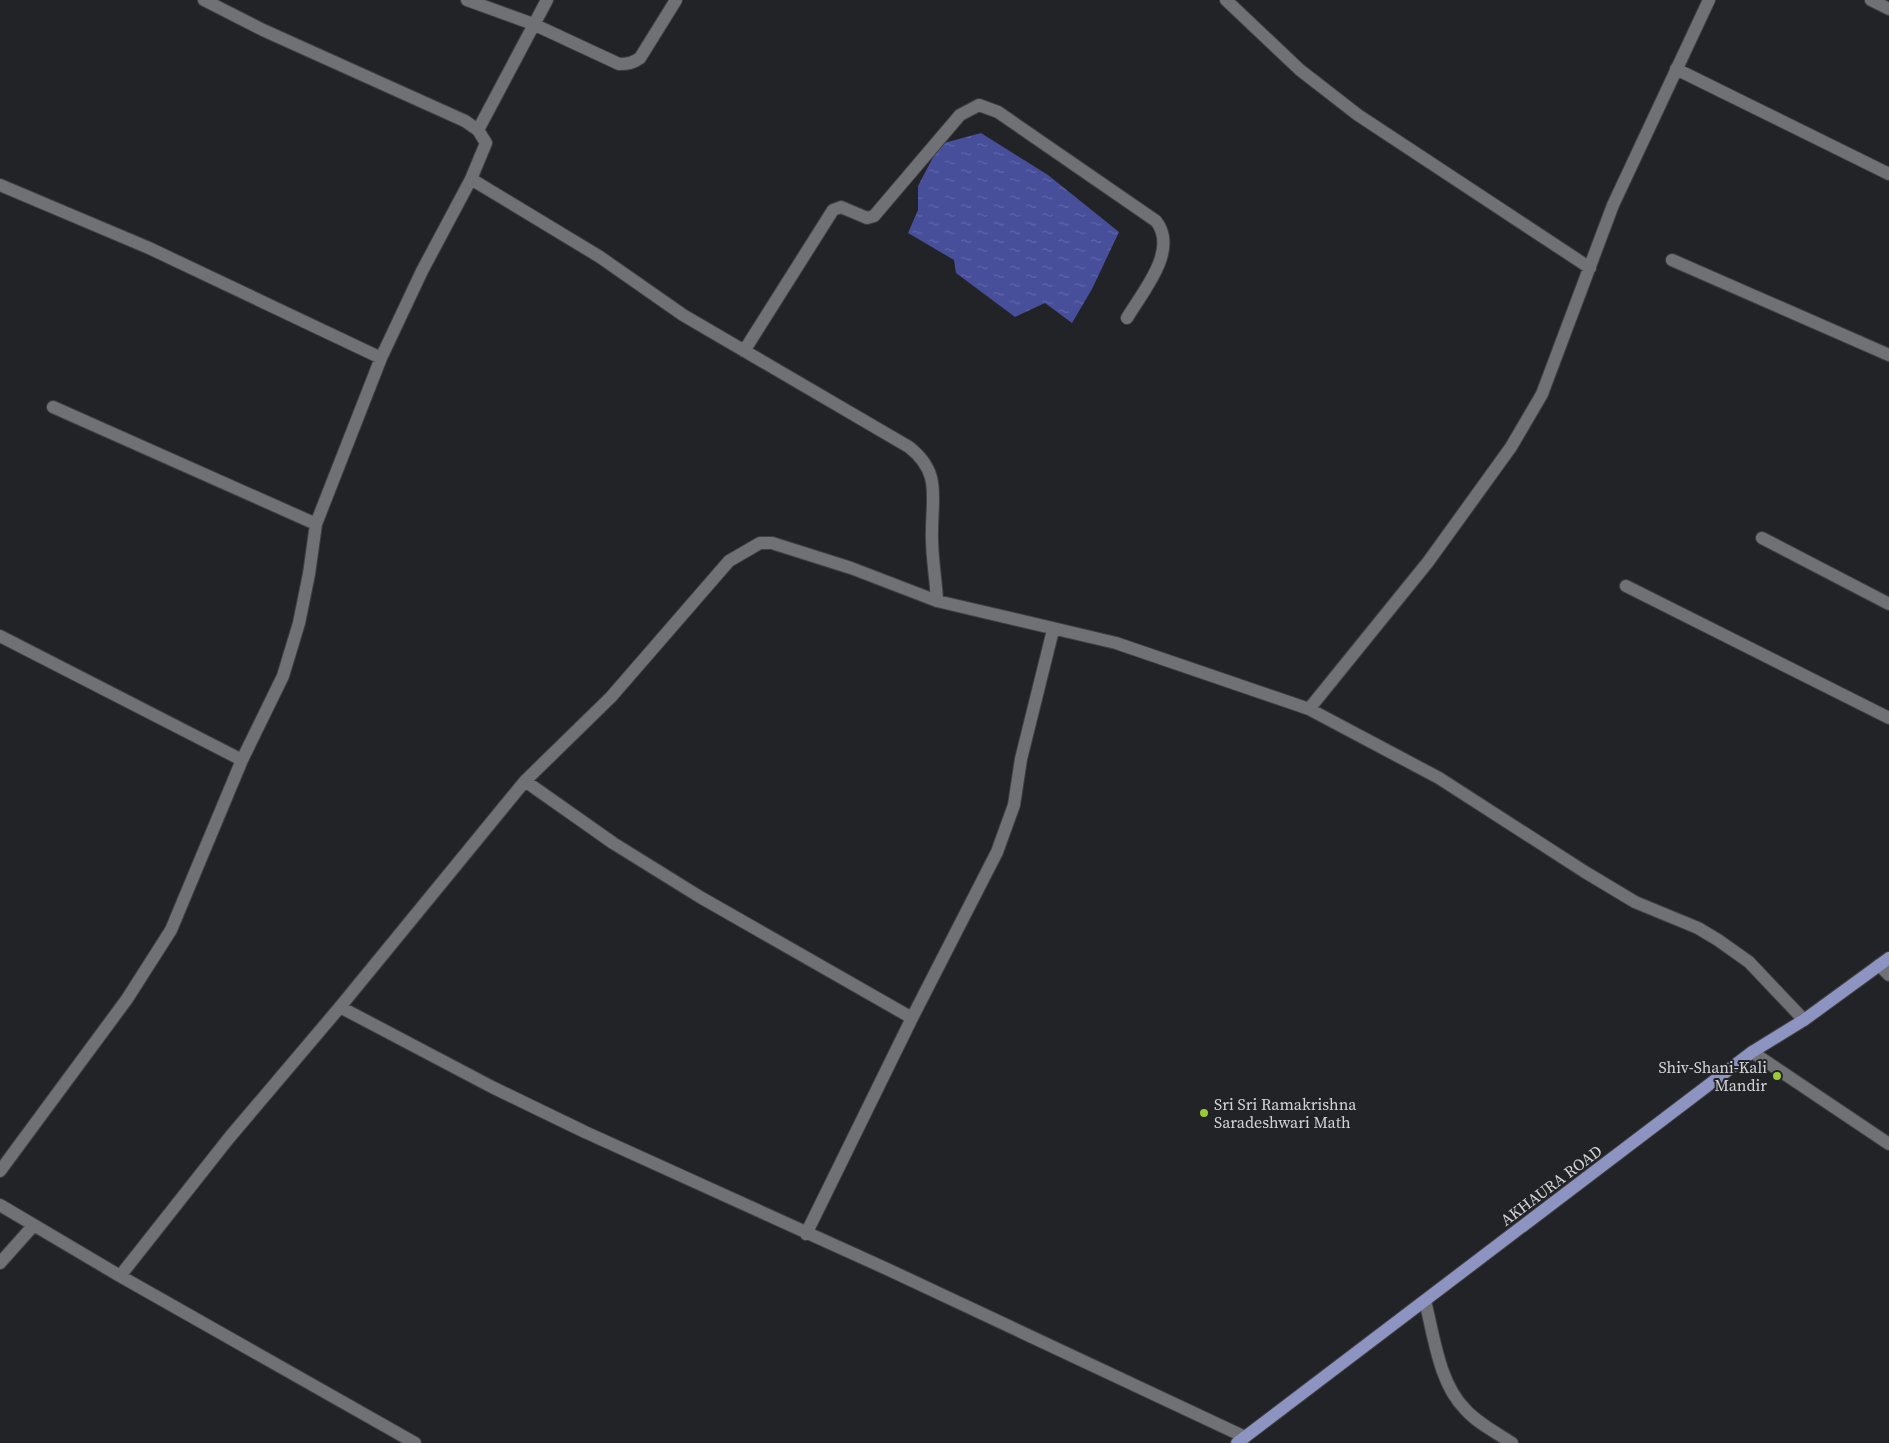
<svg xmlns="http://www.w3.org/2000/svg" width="1889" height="1443" font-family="'Source Serif 4',serif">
	<defs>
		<pattern id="water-ripples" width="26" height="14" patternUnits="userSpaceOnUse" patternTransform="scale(1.25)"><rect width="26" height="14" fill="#474e9a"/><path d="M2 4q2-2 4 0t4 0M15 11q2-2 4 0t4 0" fill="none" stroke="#6167a7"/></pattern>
	</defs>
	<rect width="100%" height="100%" fill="#222326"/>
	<path fill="url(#water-ripples)" d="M981,133L1048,175L1119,232L1092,289L1072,323L1045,303L1015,317L956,273L954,260L908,233L918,210V186L940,144Z"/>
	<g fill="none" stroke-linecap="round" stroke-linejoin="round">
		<defs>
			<path id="minor" d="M467,0L533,24L619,64C628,64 633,63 640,58L676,0
				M1226,0L1300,70L1358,115L1590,268
				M1871,0L1889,9
				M1676,69L1889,174
				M478,130L547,0
				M471,179L600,257L683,315L909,447C941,472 932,496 932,531C931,554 936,578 937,601
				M0,185L149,248L381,358
				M1672,260L1889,355
				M744,351L833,210L841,207L867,218L874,216L960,115L979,105L998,112L1156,221C1179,250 1143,291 1127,318
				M53,407L316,524
				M1762,538L1889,604
				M1626,586L1889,718
				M0,636L242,760
				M1309,709L1428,562L1511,447L1542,394L1613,205L1709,0
				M525,781L611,697L729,561L760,543H772L851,568L937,601L1116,643L1309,709L1439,778L1585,872L1635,902L1698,928L1718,940L1749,962L1804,1020
				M1879,965L1889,975
				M340,1007L525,781L613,843L700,897L912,1018L806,1234
				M912,1018L997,852L1014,805L1021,759L1053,630
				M1752,1052L1889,1144
				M0,1171L127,999L171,930L242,760L283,676L299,623L309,574L316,524L381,358L422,271L471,179L486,143L478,130L465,121L263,30L204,0
				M0,1205L120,1276L415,1443
				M0,1263L33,1226
				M120,1276L229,1138L340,1007L492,1087L585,1132L887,1269L1245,1437
				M1425,1301C1434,1336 1439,1383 1465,1409C1477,1423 1497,1433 1512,1443"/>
			<path id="major" d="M1237,1443L1752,1052L1804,1020L1889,958"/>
		</defs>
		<use href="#minor" stroke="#404043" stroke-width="14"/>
		<use href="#major" stroke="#404043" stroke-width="14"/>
		<use href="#minor" stroke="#707175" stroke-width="12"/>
		<use href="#major" stroke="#8d94c2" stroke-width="12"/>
	</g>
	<g fill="#9acb34" stroke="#222326" stroke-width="2">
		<circle cx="1777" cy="1076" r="5"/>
		<circle cx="1204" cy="1113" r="5"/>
	</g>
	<g text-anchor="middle" stroke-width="4" stroke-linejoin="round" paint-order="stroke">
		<g font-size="16" fill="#d4d4d7" stroke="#222326" text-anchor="end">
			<text x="1767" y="1073">Shiv-Shani-Kali<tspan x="1767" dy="18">Mandir</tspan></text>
			<text x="1214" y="1110" text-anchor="start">Sri Sri Ramakrishna<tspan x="1214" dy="18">Saradeshwari Math</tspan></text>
		</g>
		<g font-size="16" fill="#d4d4d7" stroke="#222326">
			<text transform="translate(1551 1185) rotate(-37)" y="6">AKHAURA ROAD</text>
		</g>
	</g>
</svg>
